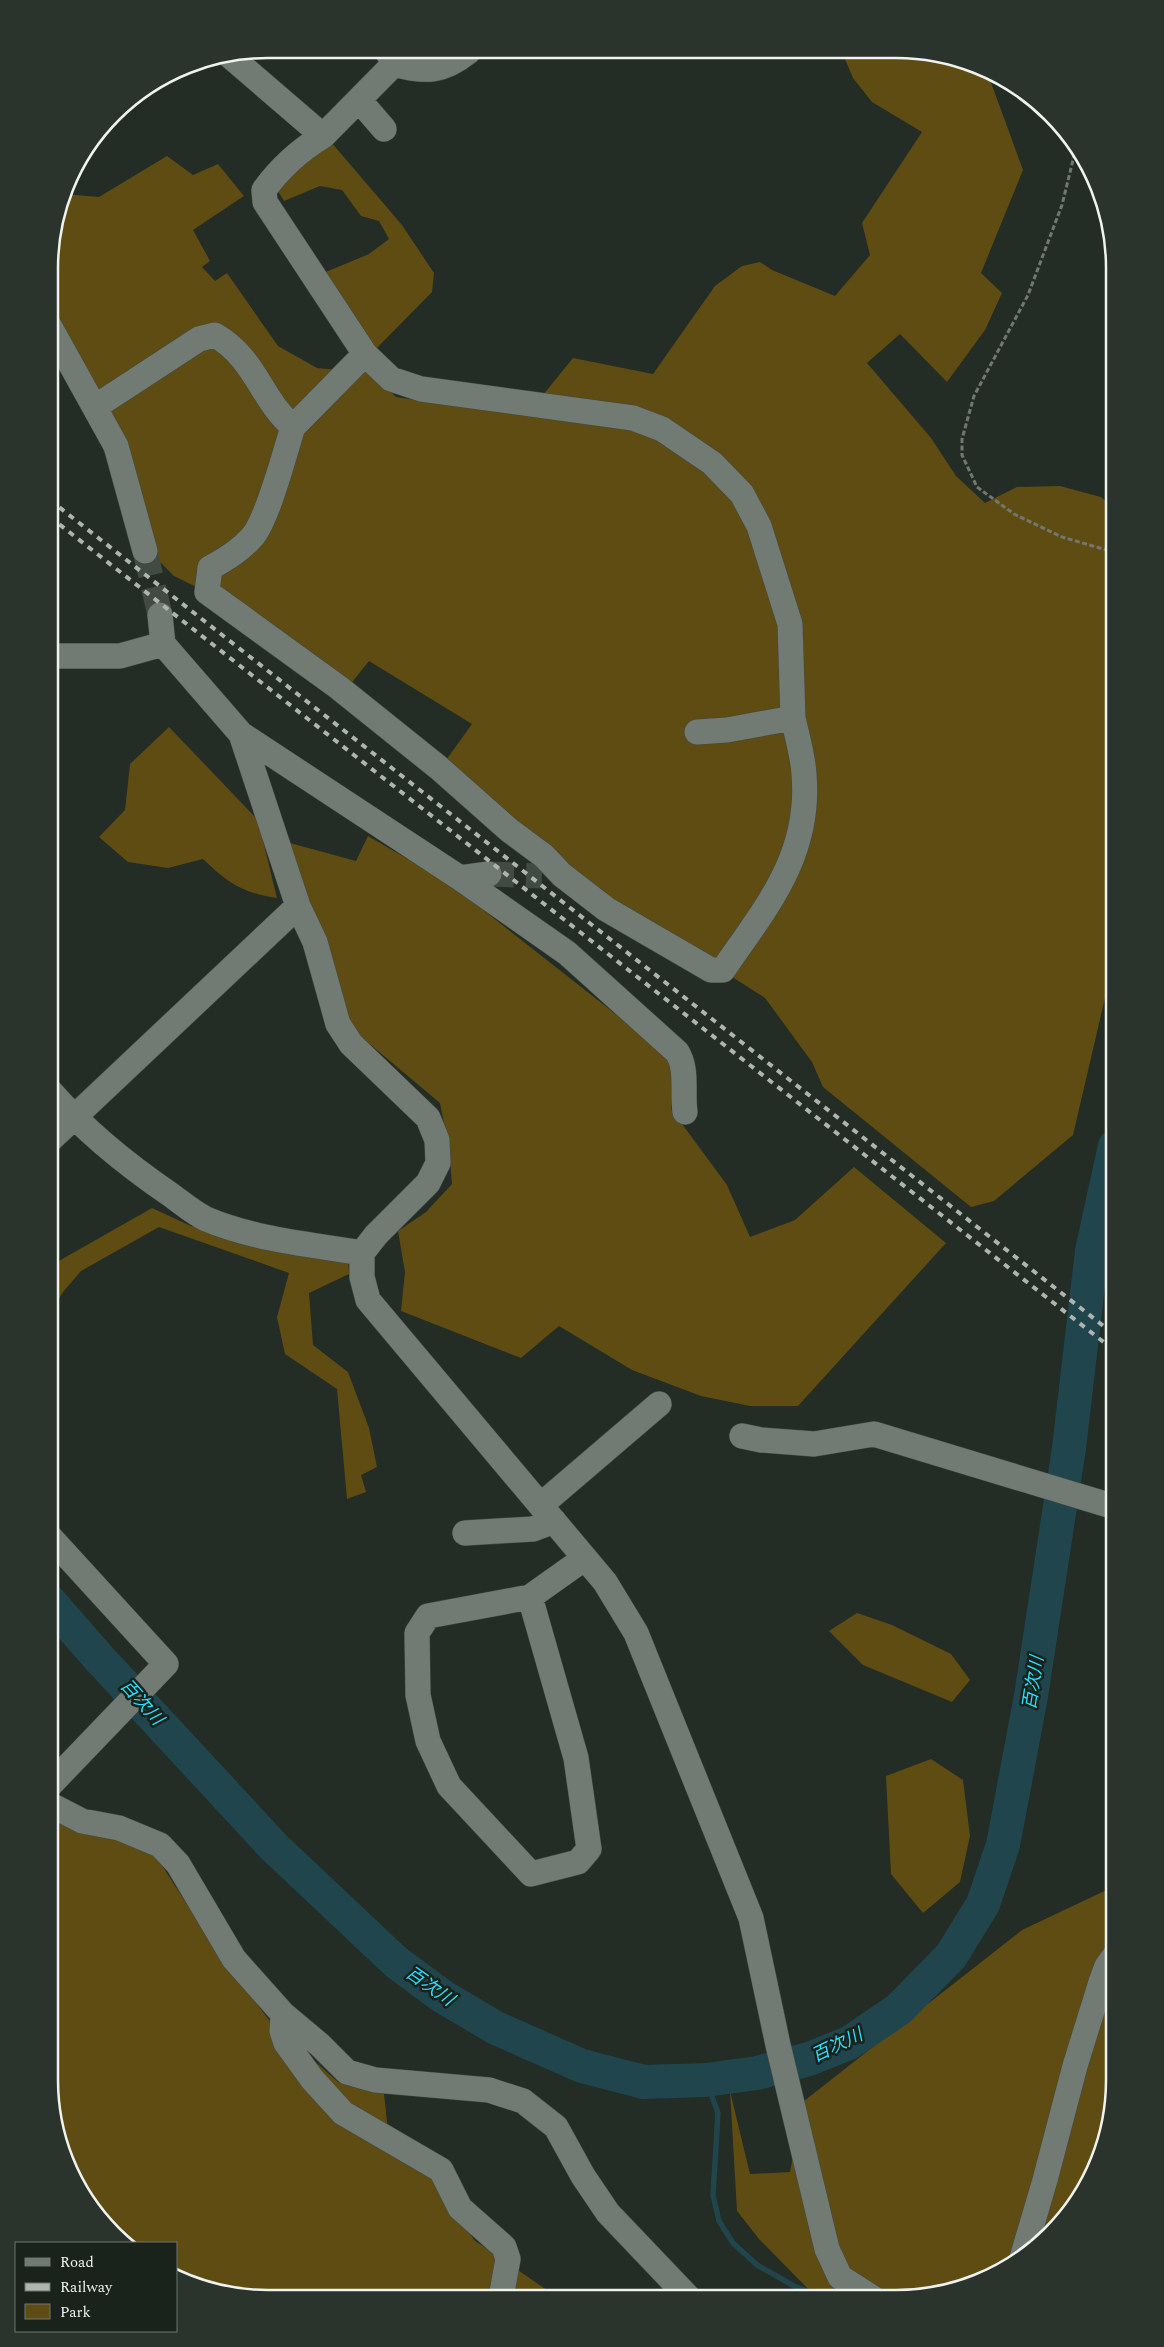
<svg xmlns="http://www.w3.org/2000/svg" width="1164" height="2347" font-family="Spectral,'Noto Sans JP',serif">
	<rect width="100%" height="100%" fill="#232c25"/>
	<path fill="#5e4c12" d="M842,52L939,53L986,69L1023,170L981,273L1002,293L985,330L947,382L900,334L867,363L931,438L956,476L985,503L1017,487L1060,486L1101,497L1115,510V955L1073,1135L994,1201L971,1207L823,1087L812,1062L765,998L575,877L444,763L472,724L369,661L349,686L259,618L174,576L156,558L125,446L51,313V239L64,194L99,197L167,156L193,175L218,164L244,196L193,230L210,261L202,267L215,281L227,273L278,346L317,368L372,373L396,397L526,416L573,358L653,374L715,286L742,266L760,262L772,270L835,296L870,255L862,223L922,132L872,102L853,78Z
		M331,142L402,225L434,273L432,292L373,352L321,274L369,254L389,239L379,221L361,216L342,190L320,186L284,201L276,188Z
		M169,727L258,820L277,898C242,893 228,883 203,859L168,868L128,862L99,837L125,810L130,764Z
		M368,836L449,883L660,1049L673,1065L671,1109L727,1185L750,1237L795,1220L854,1167L946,1243L798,1406H750L701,1396L632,1370L559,1326L521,1358L401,1311L405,1272L398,1231L426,1212L452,1184L449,1149L440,1103L353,1030L345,1018L290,843L356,861Z
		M152,1208L191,1226L278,1251L348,1258L349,1274L309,1293L313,1345L348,1372L369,1428L377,1467L361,1475L366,1492L347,1499L337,1389L285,1354L277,1317L289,1273L159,1227L81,1271L63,1292L50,1314V1266Z
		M857,1613L892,1625L951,1654L970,1680L952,1702L863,1665L829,1631Z
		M931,1759L963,1780L970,1836L960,1882L923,1913L891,1874L886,1776Z
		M49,1813L152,1850L225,1963L270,2021L338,2082L384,2094L390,2149L435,2176L474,2240L557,2297L238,2296L176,2277V2243H123L85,2201L60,2150L49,2080Z
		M1115,1886V2094L1099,2163L1070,2213L1018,2261L967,2287L897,2298H817L759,2239L737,2211L730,2091L750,2174L790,2172L804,2101L1022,1930Z"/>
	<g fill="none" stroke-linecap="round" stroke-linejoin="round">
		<path stroke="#20454c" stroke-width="5.5" d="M1092,1251L1115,1237
			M706,2080L718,2113L713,2195L719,2221L733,2243L757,2265L794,2286L825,2298"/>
		<path stroke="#20454c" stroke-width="34" d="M49,1601L99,1658L274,1847L396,1962L442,1996L496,2028L582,2066L644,2082L706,2080L757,2073L809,2059L849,2043L899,2009L951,1956L983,1904L1003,1845L1031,1696L1069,1448L1092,1251L1115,1146"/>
		<path stroke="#414a43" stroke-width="25" stroke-dasharray="25 12" stroke-linecap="butt" d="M145,551L160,615
			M489,874L542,876"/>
		<defs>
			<path id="minor" d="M230,56L323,136
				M394,64C425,73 443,72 468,52
				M359,100L384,129
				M50,327L116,446L145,551
				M365,354L391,379L421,389L633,418L662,429L712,463L742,494L759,526L790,624L793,718L727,730L697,732
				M95,407L199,339L215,335C256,359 260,398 293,427L365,354L265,202L264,190C280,168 300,150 323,136L394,64L386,49
				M293,427C285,452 268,518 253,536C241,550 226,559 210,568L207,592L338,687L439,768L509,830L544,856L562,875L606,909L711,970H723C766,907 811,856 804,774C803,756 797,736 793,718
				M160,615L163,644L241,734L298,906L315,942L338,1024L351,1044L428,1118L437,1140L438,1163L428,1183L376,1235L362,1253V1277L368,1300L605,1582L636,1633L751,1918L778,2045L827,2249L840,2277L873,2298
				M50,656H120L163,644
				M241,734L460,878L489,874
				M460,878L567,953L677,1052C688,1069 682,1092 685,1112
				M50,1091C85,1131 127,1165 171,1195C182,1203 194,1213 206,1219C256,1240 310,1244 362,1253
				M50,1140L298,906
				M742,1436L761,1440L814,1444L874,1434L1115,1507
				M541,1505L659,1404
				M465,1533L533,1529L554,1521
				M530,1597L428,1616L417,1633L418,1695L428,1741L449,1786L531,1874L578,1862L589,1849L576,1758L530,1597L585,1558
				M49,1786L166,1664L49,1536
				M49,1804L82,1821L119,1828L160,1845L178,1864L234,1959L283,2014L320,2045L347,2072L375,2080L489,2090L523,2101L556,2127L583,2176L608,2213L689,2298
				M283,2014L282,2031L286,2043L312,2079L343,2113L441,2170L460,2208L504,2247L508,2259L502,2292L504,2297
				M1022,2258L1045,2180L1075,2066L1101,1982L1107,1966L1115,1955"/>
		</defs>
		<use href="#minor" stroke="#424a44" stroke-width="26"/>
		<path stroke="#717872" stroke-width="3" stroke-dasharray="5 2.5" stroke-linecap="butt" d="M1079,147L1074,156L1062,205L1028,295L974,396L962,439V455L977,487L1014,514L1062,537L1110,551L1115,565
			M1111,908L1115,885"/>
		<use href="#minor" stroke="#717b73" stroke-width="25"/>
		<path stroke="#aeb4af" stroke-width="4" stroke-dasharray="6 6" stroke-linecap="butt" d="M50,500L1115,1335
			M50,517L1115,1351"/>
	</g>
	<g text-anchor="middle" stroke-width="5" stroke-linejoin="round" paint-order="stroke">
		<g font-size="18" font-style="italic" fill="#28dffe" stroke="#1a221c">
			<text transform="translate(1033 1683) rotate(-81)" y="6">百次川</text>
			<text transform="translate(142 1702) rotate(48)" y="6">百次川</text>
			<text transform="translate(430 1986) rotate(35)" y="6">百次川</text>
			<text transform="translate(837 2045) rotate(-26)" y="6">百次川</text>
		</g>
	</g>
	<path d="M0 0H1164V2347H0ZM268 58H896A210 210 0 0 1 1106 268V2080A210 210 0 0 1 896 2290H268A210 210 0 0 1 58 2080V268A210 210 0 0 1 268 58Z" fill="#2b332d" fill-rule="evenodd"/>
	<path fill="none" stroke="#eef3ef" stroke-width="2.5" d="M268 58H896A210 210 0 0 1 1106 268V2080A210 210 0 0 1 896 2290H268A210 210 0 0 1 58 2080V268A210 210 0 0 1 268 58Z"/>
	<rect x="15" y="2242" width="162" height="90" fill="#1a221c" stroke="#6f7670"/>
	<rect x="25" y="2258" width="25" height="8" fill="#717b73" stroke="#6f7670"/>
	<text x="60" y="2267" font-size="15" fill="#eef3ef">Road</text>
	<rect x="25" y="2283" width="25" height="8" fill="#aeb4af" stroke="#6f7670"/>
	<text x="60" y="2292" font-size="15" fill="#eef3ef">Railway</text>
	<rect x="25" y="2304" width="25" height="15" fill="#5e4c12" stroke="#6f7670"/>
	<text x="60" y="2317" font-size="15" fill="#eef3ef">Park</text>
</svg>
